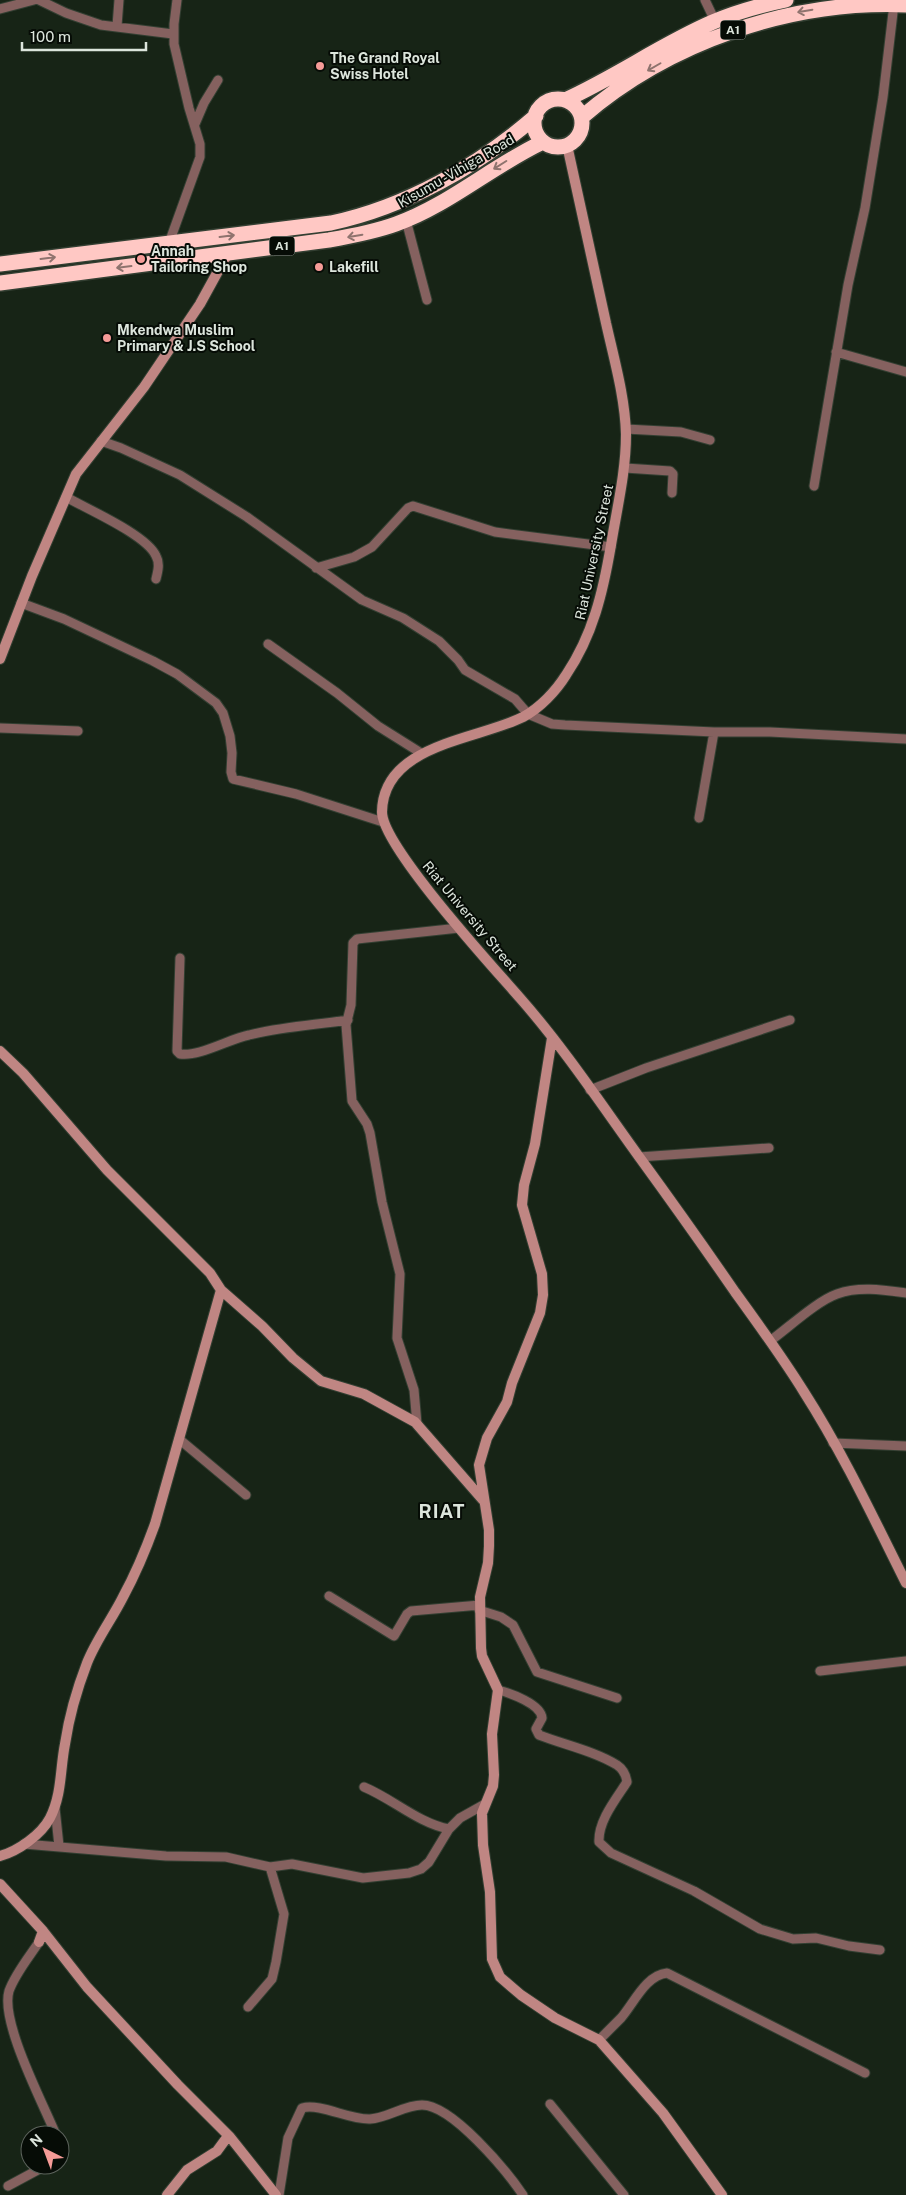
<svg xmlns="http://www.w3.org/2000/svg" width="906" height="2195" font-family="'Public Sans',sans-serif">
	<rect width="100%" height="100%" fill="#172416"/>
	<g fill="none" stroke-linecap="round" stroke-linejoin="round">
		<defs>
			<path id="street" d="M39,0L66,13L101,25L173,34
				M705,0L715,21
				M0,9L34,0
				M117,26L119,0
				M195,124L204,103L218,80
				M406,220L427,300
				M169,243L200,157V144L189,108L174,44V24L177,0
				M836,352L906,372
				M626,429L681,432L710,440
				M101,441L121,448L180,475L247,517L362,600L403,618L439,641L458,660L465,670L515,699L528,714L552,724L565,725L714,732H770L906,739
				M625,468L670,471L673,474L672,493
				M814,486L848,285L865,208L883,97L894,4
				M66,497C87,509 147,535 156,556C160,563 158,571 156,579
				M316,568L354,557L372,547L408,508L413,506L495,532L611,547
				M21,603L64,619L153,661L177,674L216,703L223,713L230,736L232,753L231,772L233,779L296,794L383,822
				M268,644L337,693L378,726L421,753
				M0,728L78,731
				M699,818L714,732
				M180,958L177,1051L180,1054C199,1057 229,1039 249,1035C281,1027 315,1025 348,1020
				M590,1090L646,1068L790,1020
				M639,1157L769,1148
				M770,1341C788,1328 817,1301 837,1294C859,1286 884,1290 906,1293
				M417,1424L414,1390L397,1338L400,1274L382,1202L370,1133L367,1124L352,1101L346,1025L351,1005L353,943L357,939L459,928
				M179,1439L246,1495
				M833,1443L906,1446
				M329,1596L394,1636L407,1614L411,1611L480,1605
				M479,1610L501,1617L513,1625L537,1672L617,1698
				M820,1671L906,1661
				M498,1690C510,1693 541,1704 542,1718L536,1729L539,1735C565,1745 594,1751 617,1765C623,1769 626,1775 627,1782C616,1799 598,1821 599,1842L611,1853L694,1891L760,1929L793,1939L816,1938L849,1946L880,1950
				M364,1787C393,1799 418,1823 449,1829
				M55,1808L59,1846
				M24,1844L166,1856L226,1857L270,1867L292,1864L363,1878L409,1873L421,1869L429,1862L449,1829L460,1818L485,1804
				M39,1942C29,1957 15,1974 9,1991C0,2022 43,2103 56,2135
				M248,2007L272,1979L276,1962L284,1914L270,1867
				M599,2040C606,2033 614,2025 621,2018C634,2003 646,1975 667,1973L865,2073
				M550,2104L624,2195
				M60,2145L62,2153L60,2156
				M8,2186L47,2165
				M279,2195L288,2138L302,2108C321,2103 349,2120 370,2119C388,2118 404,2105 422,2105C452,2105 506,2170 523,2195"/>
			<path id="secondary" d="M567,145C580,205 593,264 606,323C614,359 625,397 626,434C626,472 617,508 611,545C603,592 593,635 566,675C556,691 540,708 523,717C477,740 383,744 382,812C382,846 493,967 520,998C564,1048 601,1104 640,1158C672,1202 704,1247 735,1292C759,1325 783,1358 804,1392C843,1453 874,1519 906,1583
				M0,659L32,576L76,474L144,387L200,304L228,253
				M552,1038L535,1144L524,1185L522,1205L542,1274L543,1295L540,1313L512,1383L507,1402L487,1438L479,1465L489,1530V1546L488,1563L480,1597L481,1648L482,1656L498,1690L492,1734L494,1775L493,1786L482,1813L483,1845L490,1892L492,1959L500,1977L521,1995L555,2018L599,2040L663,2113L722,2195
				M0,1051L23,1073L107,1170L210,1273L221,1290L262,1326L293,1358L321,1381L364,1394L415,1422L483,1500
				M0,1856C18,1851 41,1835 50,1818C62,1795 60,1769 65,1744C69,1717 77,1689 87,1663C96,1640 112,1619 123,1597C136,1573 146,1549 155,1524L221,1290
				M0,1884L43,1931L39,1942
				M43,1931L87,1987L178,2085L230,2137L276,2195
				M167,2195L187,2170L217,2151L228,2136"/>
			<path id="highway" d="M534 123a24 24 0 1 1 48 0a24 24 0 1 1-48 0Z
				M565,100C616,77 662,44 713,22C736,12 762,5 786,0
				M582,117C669,42 791,0 906,5
				M0,264L331,223C406,207 478,166 536,116
				M0,283L329,240C352,236 374,232 396,224C449,205 492,166 543,142"/>
		</defs>
		<use href="#street" stroke="#333f32" stroke-width="11"/>
		<use href="#secondary" stroke="#333f32" stroke-width="12"/>
		<use href="#highway" stroke="#333f32" stroke-width="18"/>
		<use href="#street" stroke="#85615f" stroke-width="9"/>
		<use href="#secondary" stroke="#c08683" stroke-width="10"/>
		<use href="#highway" stroke="#ffc8c4" stroke-width="15"/>
	</g>
	<defs><path id="oneway-shaft" d="M-6 0H5M1.5-3L5.5 0L1.5 3" fill="none" stroke-width="1.6" stroke-linecap="round" stroke-linejoin="round" transform="scale(1.25)"/></defs>
	<g stroke="#8f736e">
		<use href="#oneway-shaft" transform="translate(805 11) rotate(170)"/>
		<use href="#oneway-shaft" transform="translate(654 67) rotate(150)"/>
		<use href="#oneway-shaft" transform="translate(500 165) rotate(148)"/>
		<use href="#oneway-shaft" transform="translate(227 236) rotate(-7)"/>
		<use href="#oneway-shaft" transform="translate(355 236) rotate(170)"/>
		<use href="#oneway-shaft" transform="translate(48 258) rotate(-7)"/>
		<use href="#oneway-shaft" transform="translate(124 267) rotate(173)"/>
	</g>
	<g fill="#f59b97" stroke="#060c06" stroke-width="2">
		<circle cx="320" cy="66" r="5"/>
		<circle cx="141" cy="259" r="5"/>
		<circle cx="319" cy="267" r="5"/>
		<circle cx="107" cy="338" r="5"/>
	</g>
	<g text-anchor="middle" stroke-width="4" stroke-linejoin="round" paint-order="stroke">
		<g fill="#060c06" stroke="#9ca49c" stroke-width="1">
			<rect x="720.5" y="20.5" width="25" height="19" rx="4"/>
			<rect x="269.5" y="236.5" width="25" height="19" rx="4"/>
		</g>
		<g font-size="12" font-weight="bold" fill="#dce5dc">
			<text x="733" y="34">A1</text>
			<text x="282" y="250">A1</text>
		</g>
		<g font-size="14" font-weight="bold" fill="#dce5dc" stroke="#060c06" text-anchor="start">
			<text x="330" y="63">The Grand Royal<tspan x="330" dy="16">Swiss Hotel</tspan></text>
			<text x="151" y="256">Annah<tspan x="151" dy="16">Tailoring Shop</tspan></text>
			<text x="329" y="272">Lakefill</text>
			<text x="117" y="335">Mkendwa Muslim<tspan x="117" dy="16">Primary &amp; J.S School</tspan></text>
		</g>
		<g font-size="14" fill="#dce5dc" stroke="#060c06">
			<text transform="translate(456 171) rotate(-30)" y="5">Kisumu -Vihiga Road</text>
			<text transform="translate(594 552) rotate(-78)" y="5">Riat University Street</text>
			<text transform="translate(470 916) rotate(50)" y="5">Riat University Street</text>
		</g>
		<g font-size="19" font-weight="bold" letter-spacing="1" fill="#dce5dc" stroke="#060c06">
			<text x="442" y="1518">RIAT</text>
		</g>
	</g>
	<g transform="translate(45 2150) rotate(318)"><circle r="24" fill="#060c06" stroke="#5c635c"/>
	<path d="M0-4L9 19L0 12L-9 19Z" fill="#f59b97"/>
	<text y="-8" font-size="14" font-weight="bold" text-anchor="middle" fill="#dce5dc">N</text>
	</g>
	<path d="M22 42v8h124v-8" fill="none" stroke="#dce5dc" stroke-width="2.5"/>
	<text x="30" y="42" font-size="15" fill="#dce5dc" stroke="#060c06" stroke-width="4" paint-order="stroke">100 m</text>
</svg>
